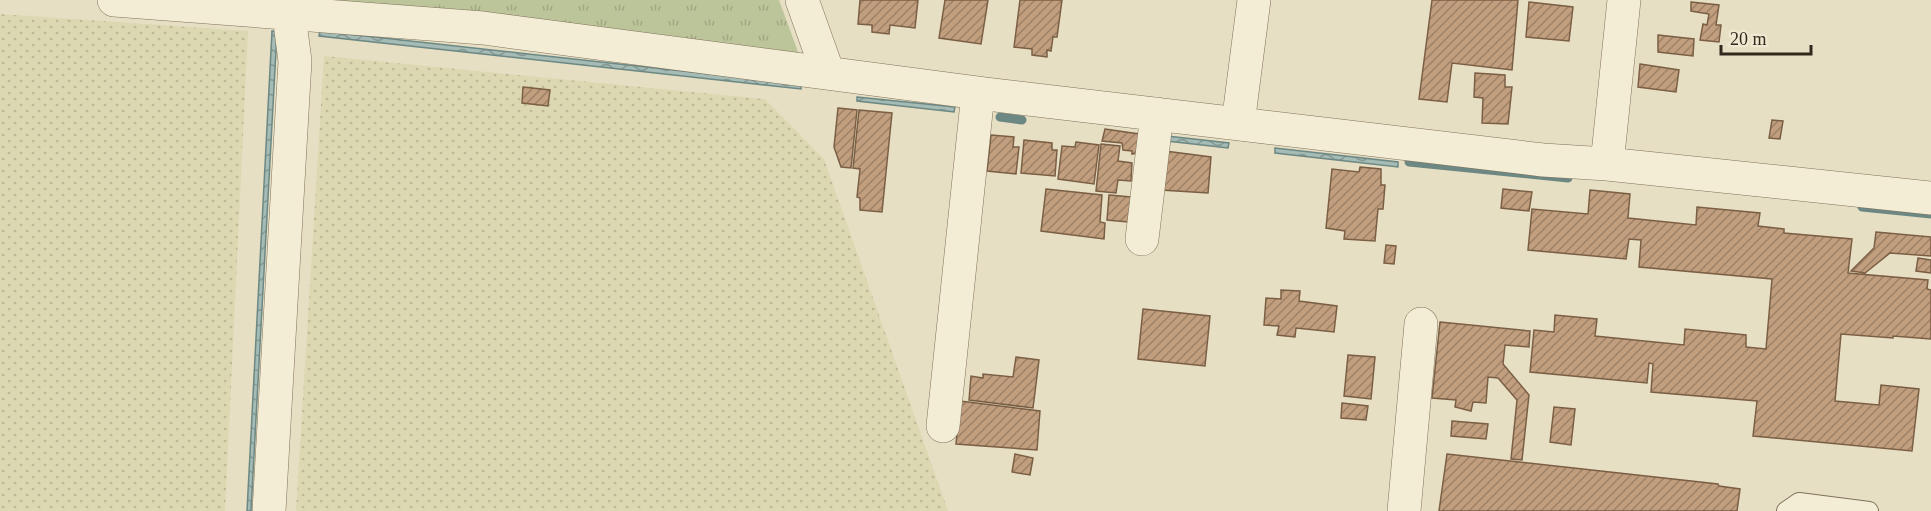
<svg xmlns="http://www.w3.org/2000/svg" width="1931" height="511" font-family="'Times New Roman',serif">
	<defs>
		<pattern id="farmland-dots" width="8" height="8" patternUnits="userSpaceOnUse" patternTransform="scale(1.5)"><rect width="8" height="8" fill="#dcd8b1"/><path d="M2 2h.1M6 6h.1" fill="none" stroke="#bdb998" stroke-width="1.8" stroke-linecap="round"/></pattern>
		<pattern id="grass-tufts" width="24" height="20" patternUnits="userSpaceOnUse" patternTransform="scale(1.5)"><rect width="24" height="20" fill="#bcc499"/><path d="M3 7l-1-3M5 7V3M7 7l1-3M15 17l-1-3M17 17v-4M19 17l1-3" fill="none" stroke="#a2a883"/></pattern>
		<pattern id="water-waves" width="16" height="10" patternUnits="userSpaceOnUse" patternTransform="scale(1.5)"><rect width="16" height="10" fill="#a4bbb6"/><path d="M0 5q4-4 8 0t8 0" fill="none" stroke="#869893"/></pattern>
		<pattern id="building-hatch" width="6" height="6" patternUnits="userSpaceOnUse" patternTransform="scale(1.5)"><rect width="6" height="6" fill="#c19e7e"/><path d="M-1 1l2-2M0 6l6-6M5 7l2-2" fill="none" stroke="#9d8167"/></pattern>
	</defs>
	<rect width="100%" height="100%" fill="#e7dfc3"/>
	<path fill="url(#farmland-dots)" d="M0,14L248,31L225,511H0Z
		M324,56L765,99L824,159L948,511H296Z"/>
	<path fill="url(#grass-tufts)" d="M334,0H779L801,60Z"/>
	<path fill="url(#water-waves)" stroke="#6d8883" stroke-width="1.5" d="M272,31L277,32L251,511H247Z
		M320,31L801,84V89L319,36Z
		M857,97L955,107L954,112L857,101Z
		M1167,136L1229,143L1228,148L1167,141Z
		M1275,148L1398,162V167L1275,153Z"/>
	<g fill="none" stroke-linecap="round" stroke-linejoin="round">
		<path stroke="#6d8883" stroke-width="9" d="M1000,117L1022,120
			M1409,162L1568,178
			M1862,207L1931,214"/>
	</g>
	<path fill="url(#building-hatch)" stroke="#7b5f45" stroke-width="1.5" d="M860,0H918L915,28L890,25L889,34L872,32V25L858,24Z
		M945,0H988L981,44L939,38Z
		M1020,0H1062L1057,37H1053L1051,51L1047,50V57L1032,55V49L1014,47Z
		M1432,0H1518L1512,70L1452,63L1447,102L1419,99Z
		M1529,2L1573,7L1569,41L1526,37Z
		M1691,2L1719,5L1716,25H1721L1719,42L1700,40L1703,24L1707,25L1709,14L1691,11Z
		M1658,35L1694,39L1693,56L1658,52Z
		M1640,64L1679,70L1676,92L1638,87Z
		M1475,73L1505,75V87H1512L1508,124L1482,123L1483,98L1474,97Z
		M523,87L550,90L548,106L522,103Z
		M838,108L857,110L851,168L841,167L834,147Z
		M859,110L892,113L882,212L860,210V198L857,197L860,169L853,168Z
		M1772,120L1783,121L1780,139L1769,138Z
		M1105,129L1139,134L1137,153L1132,154V151L1123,150L1122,143L1102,141Z
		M991,135L1014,137L1013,147H1019L1016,174L987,171Z
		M1024,140L1052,143V150H1057L1055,176L1021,173Z
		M1076,142L1099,145L1094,184L1058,179L1062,146L1075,147Z
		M1101,144L1120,146L1118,161L1132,163L1131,181L1118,180L1116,193L1096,191Z
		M1165,151L1211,157L1208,193L1161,190Z
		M1360,167L1381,169V185H1385L1383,209H1378L1375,241L1344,239L1345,231L1326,228L1332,169L1359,172Z
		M1046,189L1102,195L1100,222L1105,223L1104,239L1041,231Z
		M1503,189L1532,192L1529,211L1501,208Z
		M1590,190L1630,194L1628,218L1696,225L1697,207L1760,213L1758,226L1784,229V233L1852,239L1848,273L1928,280L1927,289L1931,290V339L1893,336V338L1841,334L1835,401L1879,405L1881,385L1919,389L1912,451L1753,436L1757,401L1651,392L1653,364L1649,363L1647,383L1530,372L1534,330L1554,332L1555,315L1597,319L1595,336L1684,345L1685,329L1746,335V347L1766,349L1772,279L1639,267L1641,240L1629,239L1626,259L1528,250L1532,209L1588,214Z
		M1109,195L1131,197L1128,222L1107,220Z
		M1876,232L1931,237V256L1890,253L1865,273L1851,271L1874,248Z
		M1386,245L1396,246L1394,264L1384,263Z
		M1918,258L1931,260V273L1916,271Z
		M1281,290L1300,291L1299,301L1337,306L1334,332L1296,328L1295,337L1277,335L1279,326L1264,325L1266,298L1281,299Z
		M1143,309L1210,316L1205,366L1138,359Z
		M1440,322L1530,331L1529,347L1505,345L1503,364L1529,395L1522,460L1511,459L1517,400L1498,378L1488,377L1486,403L1473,402L1471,411L1455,407L1456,400L1432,398Z
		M1348,355L1375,357L1371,399L1344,396Z
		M1016,357L1039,360L1033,408L969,400L971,376L983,378V374L1013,377Z
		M960,401L1040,411L1037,450L956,444Z
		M1342,403L1368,406L1366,420L1341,418Z
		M1554,407L1575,409L1571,445L1550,442Z
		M1452,421L1488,424L1486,439L1451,436Z
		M1015,454L1033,458L1030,475L1012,472Z
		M1447,454L1718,484L1719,486L1740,489L1737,511H1439Z"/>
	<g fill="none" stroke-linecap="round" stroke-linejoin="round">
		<defs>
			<path id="service" d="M1786,511L1799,502L1869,511"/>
			<path id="minor" d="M114,0L483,28L986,94L1543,160L1607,164L1931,198
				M802,0L828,73
				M1238,124L1254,0
				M1607,164L1624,0
				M1142,239L1157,114
				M943,426L978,93
				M269,511L295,61L287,0
				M1404,511L1421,324"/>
		</defs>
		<use href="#service" stroke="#7f715c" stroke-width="20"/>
		<use href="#minor" stroke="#7f715c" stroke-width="34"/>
		<use href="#service" stroke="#f4edd5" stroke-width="18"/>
		<use href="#minor" stroke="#f4edd5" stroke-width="33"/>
	</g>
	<path d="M1721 45v9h90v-9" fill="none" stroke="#31291e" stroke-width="3"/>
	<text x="1730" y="45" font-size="18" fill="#31291e" stroke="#f0e9d1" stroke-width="4.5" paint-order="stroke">20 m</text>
</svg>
